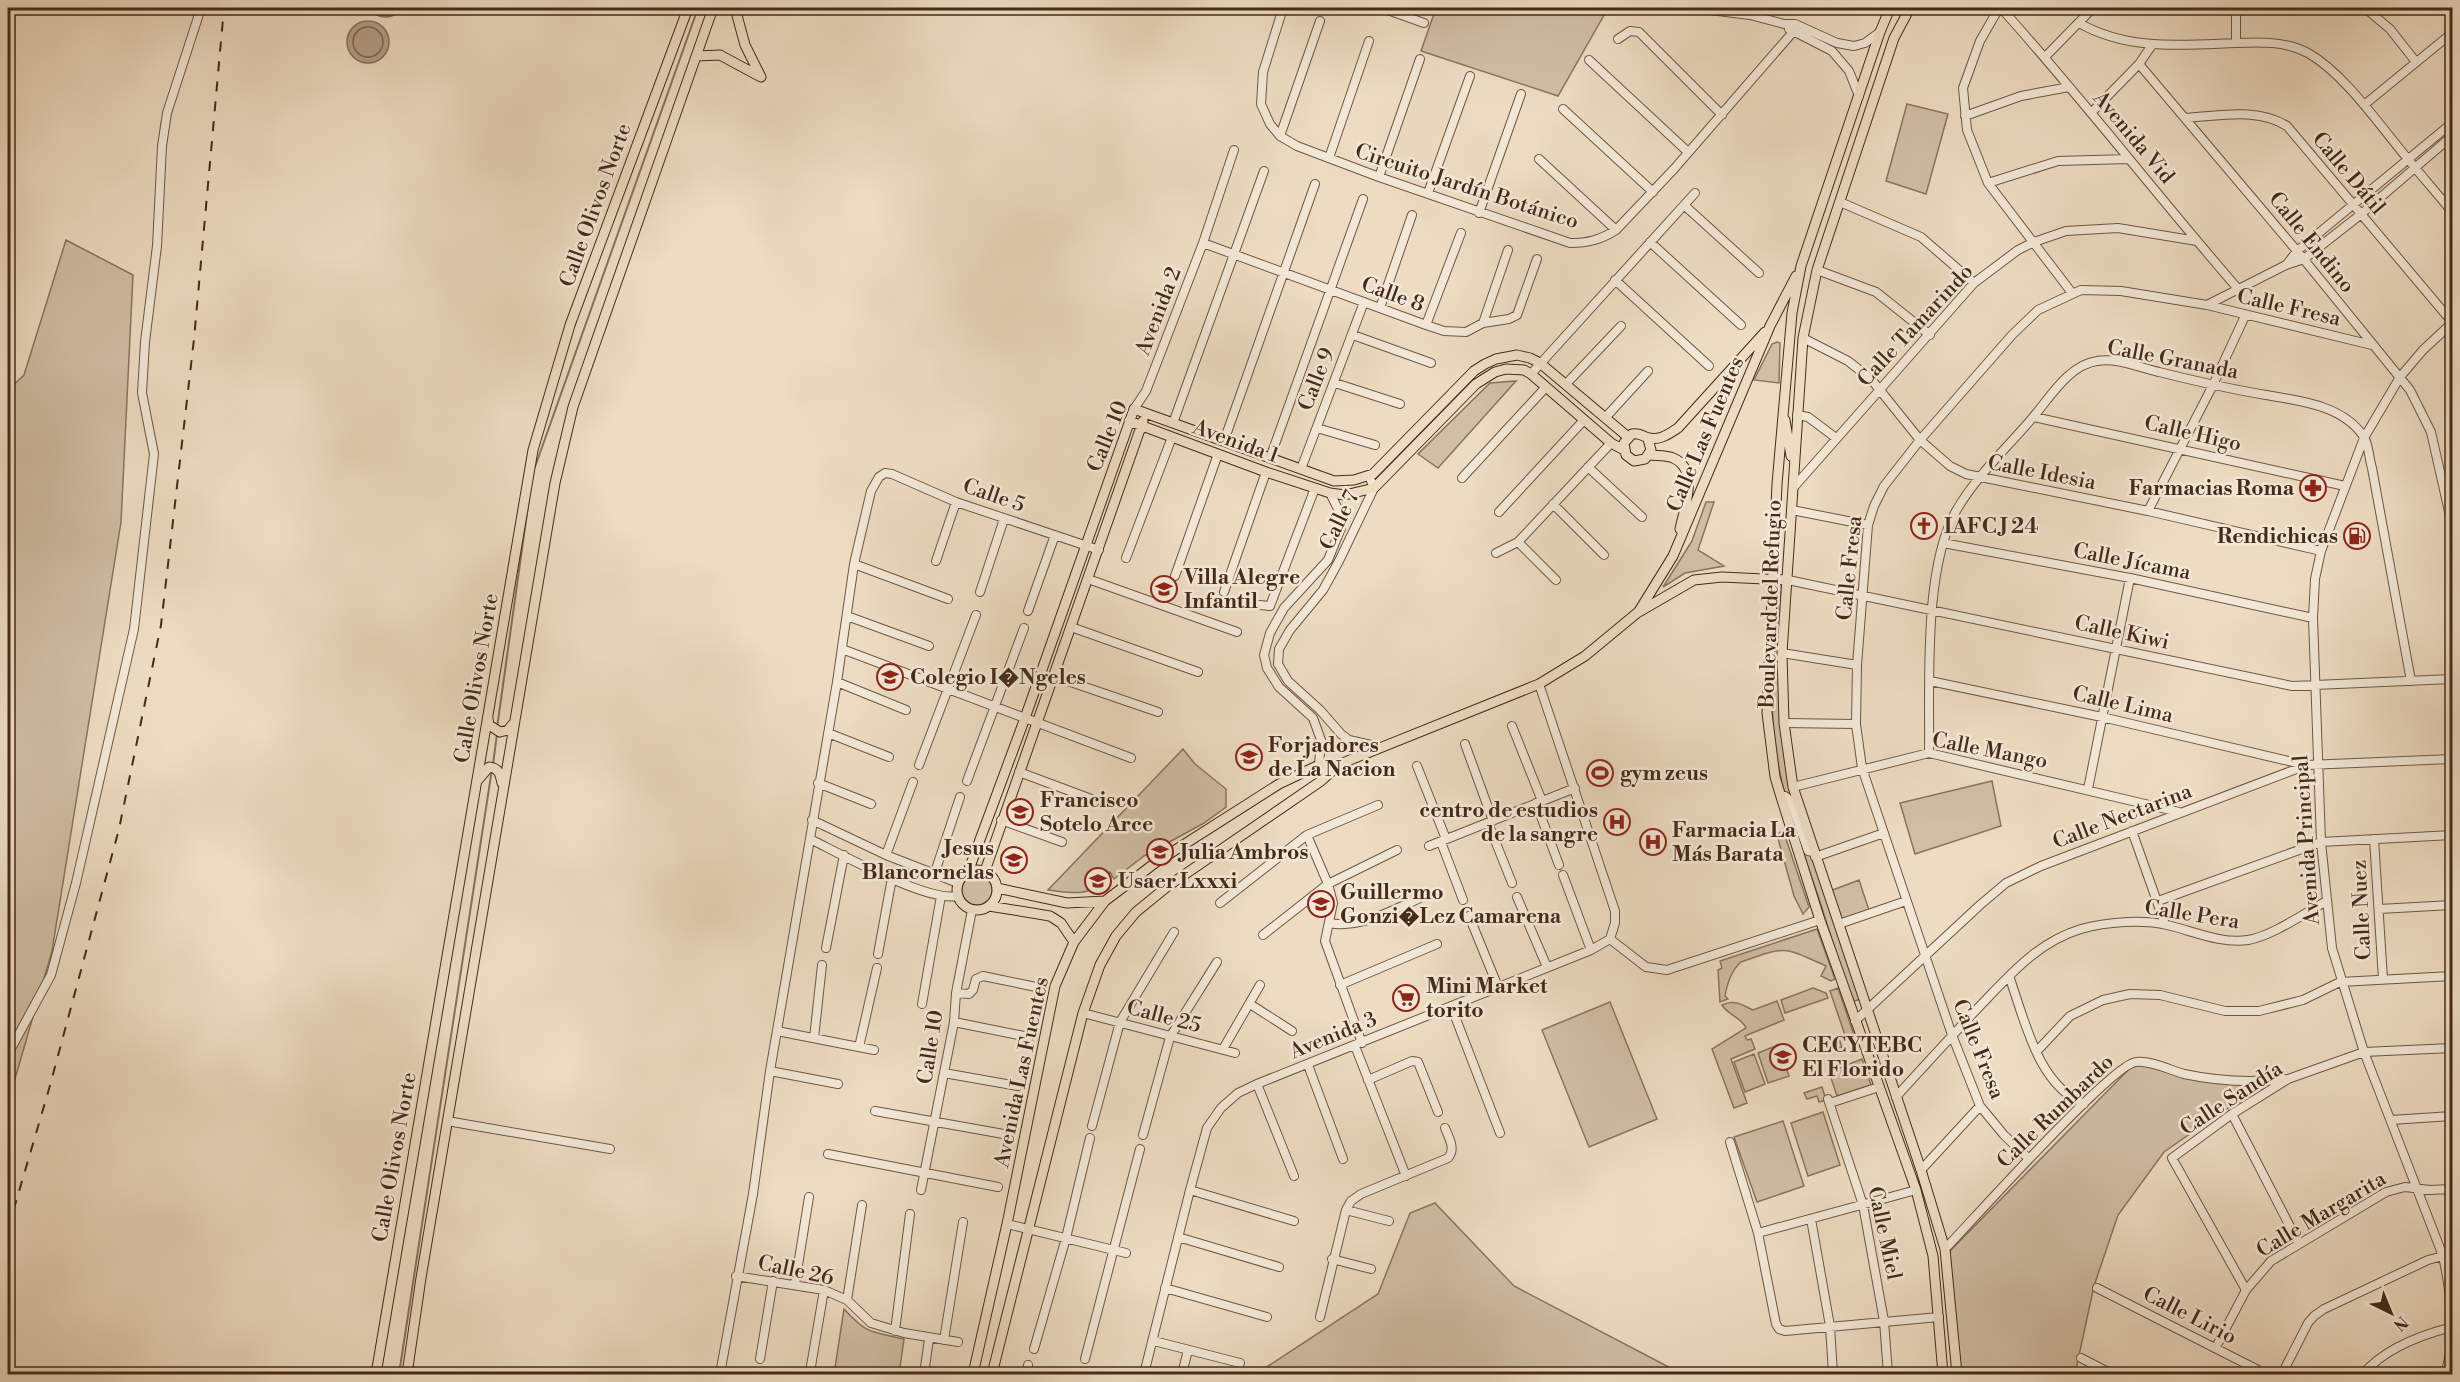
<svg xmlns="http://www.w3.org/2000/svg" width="2460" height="1382" font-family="'Libre Bodoni',serif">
	<rect width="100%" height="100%" fill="#eddcc2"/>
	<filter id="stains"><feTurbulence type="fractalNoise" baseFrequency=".00333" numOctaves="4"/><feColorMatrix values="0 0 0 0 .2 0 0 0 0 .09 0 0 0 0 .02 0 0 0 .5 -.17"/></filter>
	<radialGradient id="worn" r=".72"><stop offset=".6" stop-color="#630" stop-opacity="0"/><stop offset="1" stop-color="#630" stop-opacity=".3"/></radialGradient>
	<path fill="#d0bea5" stroke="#8a745f" stroke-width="1.5" d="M1436,8H1608L1558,96L1421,51Z
		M1907,104L1948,114L1926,194L1886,181Z
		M66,240L133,275L121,522L52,951L8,1103V390L24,375Z
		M1777,342L1780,343L1779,383L1754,380L1772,344Z
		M1516,381L1438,468L1418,454L1490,383Z
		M1706,502H1714L1698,550L1724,566L1685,573L1663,587L1692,541Z
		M1782,582C1777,660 1776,735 1796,811L1861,999L1851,1002C1840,966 1829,929 1817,893C1799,841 1779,789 1774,734C1769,684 1774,632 1776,583Z
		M1183,749L1195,764L1226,789V807L1204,823L1144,856L1114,879L1110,872L1101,877L1103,881C1088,898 1069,892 1048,890Z
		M1992,781L2001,826L1915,854L1900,803Z
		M1783,830L1809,907L1803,914L1794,896L1777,835Z
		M962 890a15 15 0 1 1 30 0a15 15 0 1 1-30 0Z
		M1859,880L1869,910L1840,920L1830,891Z
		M1817,929L1835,979L1831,981L1821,976L1826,966C1782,946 1786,946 1741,962C1732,970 1727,984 1725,996L1728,999L1720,1002L1718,970L1722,968L1720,961Z
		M1813,988L1826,993L1828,998L1785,1013L1781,1000Z
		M1838,988L1854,1035L1846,1038L1830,991Z
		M1777,1001L1784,1020L1745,1036L1747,1040L1751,1039L1755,1049L1731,1059L1747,1103L1734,1108L1712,1049L1746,1028C1741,1017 1728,1015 1722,1005C1734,999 1743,1005 1753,1010Z
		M1610,1002L1657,1119L1589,1147L1542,1030Z
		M1838,1036L1842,1047L1822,1053L1819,1043Z
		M1778,1045L1789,1076L1768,1083L1758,1053Z
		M1754,1054L1765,1084L1745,1092L1734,1062Z
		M1862,1059L1871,1085L1837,1096L1829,1072Z
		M2138,1060L2265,1088L2223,1111L2164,1152L2118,1215L2094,1286L2075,1374H1961L1949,1252Z
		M1822,1087L1826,1100L1819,1102L1817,1096L1807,1099L1804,1093Z
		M1823,1112L1840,1165L1808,1176L1791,1123Z
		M1783,1121L1804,1186L1757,1202L1734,1137Z
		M1435,1203L1514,1286L1682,1374H1256L1378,1294L1410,1213Z
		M844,1309C869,1336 871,1331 904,1339L899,1374H834Z"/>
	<path fill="#b49f89" stroke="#88705c" stroke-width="1.5" d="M368,8H403C393,20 378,20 368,8Z
		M347 42a21 21 0 1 1 42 0a21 21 0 1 1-42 0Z"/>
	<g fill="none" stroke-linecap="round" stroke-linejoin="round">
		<path stroke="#7c6451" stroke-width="1.5" d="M353 42a15 15 0 1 1 30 0a15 15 0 1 1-30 0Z"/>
		<path stroke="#88705c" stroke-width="2" d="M535,467L698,8
			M497,728L529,499
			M493,764L497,734
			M399,1374L492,769"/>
		<defs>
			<path id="minor" d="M1283,8L1263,72L1261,104L1270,124L1280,136L1297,146L1379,177L1570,243C1588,243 1600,240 1616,230L1674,169L1793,32L1795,24
				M1382,8L1424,23
				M1694,8L1750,15L1784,24H1795L1837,43L1854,46L1865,43L1880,32
				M1999,8L1980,41L1963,88L1967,130L1988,183L2072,293
				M2001,8C2083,99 2158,197 2239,290
				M2236,8V43
				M2365,8L2390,29L2416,62
				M2079,23C2128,51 2182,45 2236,43C2260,42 2286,41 2308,53C2345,74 2380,126 2408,159C2422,177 2438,194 2452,212
				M1789,29L1832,51L1849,71L1859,96
				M1618,39L1630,31L1639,32L1722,115
				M2045,57L2093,8
				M1589,60L1688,152
				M2139,64L2297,251L2410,390L2431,432L2452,525
				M2364,105L2452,33
				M1563,109L1653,192
				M2091,113L2139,64L2152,45
				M1965,116L2021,96L2069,87
				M2185,118C2219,116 2257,107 2287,126L2452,322
				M1280,136L1320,21
				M1329,158L1369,41
				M1539,159L1616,230
				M1379,177L1420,59
				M1988,183L2058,161L2128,159
				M1428,193L1470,76
				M1840,202L1921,237L1974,283
				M1684,205L1759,273
				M1479,213L1521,94
				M1650,242L1741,325
				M1203,243L1426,325L1444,331L1466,332L1483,323L1509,319L1517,315L1537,259
				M2287,264L2297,251L2452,123
				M1817,270L1876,292L1930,335
				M1615,280L1709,366
				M2207,305L2286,265L2304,259L2360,215L2452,136
				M1380,308L1412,215
				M1483,323L1508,250
				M1426,325L1461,233
				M1353,335L1431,363
				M1803,338L1848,361L1871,379L1920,440L1950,466L1966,474L2148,511L2321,551
				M1531,374L1695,193
				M1335,383L1400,404
				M1566,384L1621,326
				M1134,409L1146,391L1203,243L1234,150
				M1797,415L1808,417L1836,438
				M2034,417L2345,486
				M1605,418L1648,371
				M1173,423L1264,171
				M1317,428L1375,445
				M1224,441L1315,184
				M1270,458L1363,199
				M1588,467L1642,517
				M1301,469L1364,302
				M1369,476L1374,488L1339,561L1323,590L1290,630L1279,649L1278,664L1288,681L1320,710L1341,734L1349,740L1380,747
				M1462,478L1546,387
				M1793,488L1974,283L2018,250L2034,242L2066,231L2118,228L2197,241
				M1553,504L1604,555
				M1792,510L1868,525
				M2148,511L2213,385L2245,316
				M1499,512L1584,420
				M1518,542L1556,580
				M1943,543L2130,578L2313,618
				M1496,553L1518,542L1611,443
				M1126,558L1172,437
				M936,561L956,502
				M854,564L948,599
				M1175,576L1218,454
				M1088,579L1237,632
				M1788,580L2292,686L2452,679
				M980,592L1004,519
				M1224,592L1266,472
				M1249,604L1270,606L1315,488
				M1028,611L1055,535
				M847,616L929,646
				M1071,627L1198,672
				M842,649L1131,758
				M1782,653L1857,665
				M1053,676L1158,712
				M1930,681L2102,717L2305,765
				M837,682L906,710
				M1539,684L1615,911V923L1610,939
				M1784,723L1856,724
				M1512,726L1542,801
				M828,733L889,757
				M1465,744L1493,821
				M1929,753C1930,685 1923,569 1956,511C1976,476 2008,447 2034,416C2051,396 2069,365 2097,361C2116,357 2141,368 2159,372C2195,381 2230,389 2266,395C2300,401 2343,405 2364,437C2369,445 2369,459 2372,468L2411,681
				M919,765L976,615
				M1417,766L1446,839
				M1019,772L1094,800
				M1325,777L1319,765L1321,740L1313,718L1279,687L1267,668L1264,655L1270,633L1284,608L1328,560L1341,528L1339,511L1330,493
				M967,781L1024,628
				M818,783L871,804
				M1793,787L1929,753L2179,812
				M2088,789L2130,578
				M1781,797L1785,796L1790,800L1808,851L1813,852
				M1536,803L1559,865
				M812,820L886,855L958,883
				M1001,820L1062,842
				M1488,823L1512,883
				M2132,831L2165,924
				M1307,835L1328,884L1333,903L1325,941L1362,1043
				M810,839C841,854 927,902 957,896
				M2374,839L2383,979
				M1441,842L1463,900
				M1429,846L1575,788
				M886,855L913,782
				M1815,857L1884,833
				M934,875L960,797
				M1563,875L1591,950
				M1517,897L1547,967
				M2158,901L2321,842L2452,835
				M1220,903L1307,835L1378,805
				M2379,909L2452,905
				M1469,916L1498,987
				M1329,923C1360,929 1390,911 1418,899
				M1839,924L1906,901
				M1263,935L1328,884L1397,850
				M1610,939L1646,967L1667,970L1820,920
				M826,948L844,855
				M878,954L892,878
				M2009,976C2025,1020 2037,1084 2084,1104
				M1340,985L1437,944
				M956,993L969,994L973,990L976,979L983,976L1041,988
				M922,1004L941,896
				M1250,1004L1292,1031
				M1451,1006L1500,1133
				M1083,1013L1235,1053
				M1855,1021L1980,905L2006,883L2041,866L2307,765L2452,759
				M954,1022L1029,1037
				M777,1031L874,1050
				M814,1038L822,965
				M1355,1046L1406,1176
				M859,1047L877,968
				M1223,1049L1260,985
				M2037,1051L2070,1016L2103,1000L2130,994L2160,995L2225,1011H2259L2303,1000L2340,982L2452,976
				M8,1054L51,975L76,883L134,629L154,454L142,393L145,342L157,246L162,146L167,113L201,8
				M1308,1065L1343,1159
				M770,1071L838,1084
				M944,1073L1018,1086
				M1368,1080L1412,1061L1418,1062L1438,1112
				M1257,1084L1294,1176
				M1896,1097C1923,1067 1950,1038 1977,1009C2008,977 2037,942 2081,929C2106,922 2142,919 2167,925C2193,931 2221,944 2248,940C2272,936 2303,914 2325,902
				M1828,1099L1863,1205L1884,1321L1888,1374
				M1830,1103L1879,1087
				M875,1111L1009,1135
				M2232,1114L2299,1244
				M2391,1120L2452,1116
				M447,1121L610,1149
				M1092,1126L1120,1022L1174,932
				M1143,1135L1170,1037L1217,962
				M1730,1142L1758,1233L1776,1324L1779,1329L1785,1331L1939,1317
				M828,1154L998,1187
				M2029,1159L2004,1135L1980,1106L1952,1035L1862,768L1856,724L1857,665L1868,525L1874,506L1884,486L1920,440L2012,335L2038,310L2081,290L2121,291L2207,305L2372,345
				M1921,1170L1980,1106
				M921,1190L954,1022L956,993L972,910
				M1190,1190L1294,1221
				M1346,1210L1389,1221
				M1811,1219L1830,1326L1833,1374
				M1007,1224L1126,1253
				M1758,1233L1916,1190
				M1178,1237L1279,1267
				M1945,1249C1971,1222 2112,1064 2136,1062C2150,1060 2170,1070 2184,1074C2217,1081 2250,1083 2284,1079
				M1332,1259L1371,1269
				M736,1276L824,1290L847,1300L871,1323L904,1333L958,1342
				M795,1284L809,1197
				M1165,1288L1267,1317
				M2097,1288L2266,1374
				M2246,1290L2172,1158L2232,1114L2288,1079L2364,1052L2452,1048
				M847,1300L862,1205
				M1320,1317L1346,1210L1351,1201L1361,1194L1448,1158C1456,1149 1449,1138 1445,1128
				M895,1331L910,1214
				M944,1340L963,1222
				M1154,1341L1240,1363
				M2216,1347L2246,1290L2271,1261L2386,1192L2405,1187L2430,1190L2452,1189
				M1034,1349L1066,1238L1090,1138
				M2081,1358L2112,1374
				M760,1359L773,1281
				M1085,1359L1140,1149
				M811,1366L824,1290
				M720,1374L753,1194L770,1071L837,682L854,564L871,491L879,477L885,473L892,474L956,502L1099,550
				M757,1374V1372
				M924,1374L929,1339
				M1026,1374L1028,1365
				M1144,1374L1190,1190L1207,1128L1221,1108L1238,1093L1257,1084L1591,950L1610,939
				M1182,1374L1188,1350
				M2282,1374L2308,1323L2314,1316L2324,1309L2428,1260L2443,1256L2452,1257
				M2363,1374C2384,1349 2421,1335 2452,1327
				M2445,1374C2457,1337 2451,1294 2443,1256L2364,1052L2332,948L2321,842L2313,618L2315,579L2321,551L2364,438L2400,377L2423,350L2452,323"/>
			<path id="major" d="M735,8L745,45L761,77
				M1890,8L1880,32L1801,266L1792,313L1777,484L1767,713L1775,777L1781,797L1820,920L1916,1190L1933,1256L1943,1374
				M1910,8L1894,38L1817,270L1803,338L1782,653L1784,723L1793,787L1921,1170L1945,1249L1957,1374
				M696,56L720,55L759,76
				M1785,420L1791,456
				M1129,421L1266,472L1330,493L1345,495L1374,488L1476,384L1495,372L1506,369L1524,370L1531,374L1611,443L1624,450
				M1648,439L1651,450L1645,459L1634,461L1626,455L1624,443L1632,434C1639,433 1641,435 1646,437C1658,442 1669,434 1678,428L1765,332
				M1649,455C1656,456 1666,455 1673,458C1700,469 1684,509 1680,529
				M1639,611L1673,556L1770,326L1796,276
				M488,718L489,725L500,732L508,730L513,724
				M478,780L489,767C499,768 500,774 502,783
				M957 890a20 20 0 1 1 40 0a20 20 0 1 1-40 0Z
				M985,871L1143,421
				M968,872L1025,718L1134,409L1334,481L1354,480L1373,474L1474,371L1485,364L1496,359L1517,355L1530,358L1540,363L1628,437
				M997,888L1067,903L1105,901
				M989,906L1050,916L1061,923L1074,942
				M376,1374L533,450L570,325L688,8
				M407,1374L421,1278L555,483L573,407L713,8
				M973,1374L1007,1224L1055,986L1074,942L1105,901L1155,863L1279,784L1319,765L1340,764
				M992,1374L1083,1013L1100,965L1116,936L1136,912L1168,886L1321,781L1340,764L1539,684L1585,656L1637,613L1694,580L1722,577L1788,580"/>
		</defs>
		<use href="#minor" stroke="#6f5643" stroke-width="10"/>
		<use href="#major" stroke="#452a19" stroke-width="11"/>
		<use href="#minor" stroke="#f3e8d7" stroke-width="8"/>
		<use href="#major" stroke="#eddcc2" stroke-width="9"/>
		<path stroke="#452a19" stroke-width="2" stroke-dasharray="10 10" stroke-linecap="butt" d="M8,1229L49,1089L119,829L161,625L194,339L224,8"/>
	</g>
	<defs>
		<symbol id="pharmacy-ring" viewBox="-11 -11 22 22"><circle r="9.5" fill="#f3e8d7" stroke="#8f2418" stroke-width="1.5"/><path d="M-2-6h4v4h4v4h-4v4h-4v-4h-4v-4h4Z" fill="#8f2418"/></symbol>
		<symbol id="church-ring" viewBox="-11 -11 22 22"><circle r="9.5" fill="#f3e8d7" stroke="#8f2418" stroke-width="1.5"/><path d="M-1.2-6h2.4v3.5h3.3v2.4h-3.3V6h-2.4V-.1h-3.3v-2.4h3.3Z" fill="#8f2418"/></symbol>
		<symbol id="fuel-ring" viewBox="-11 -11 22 22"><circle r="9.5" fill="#f3e8d7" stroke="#8f2418" stroke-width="1.5"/><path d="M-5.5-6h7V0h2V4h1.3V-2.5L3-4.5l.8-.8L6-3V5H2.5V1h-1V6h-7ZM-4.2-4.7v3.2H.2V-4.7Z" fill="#8f2418"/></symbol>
		<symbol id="school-ring" viewBox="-11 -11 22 22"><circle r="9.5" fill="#f3e8d7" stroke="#8f2418" stroke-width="1.5"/><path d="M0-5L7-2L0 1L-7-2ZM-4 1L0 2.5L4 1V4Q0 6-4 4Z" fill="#8f2418"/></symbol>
		<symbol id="stadium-ring" viewBox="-11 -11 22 22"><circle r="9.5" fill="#f3e8d7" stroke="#8f2418" stroke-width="1.5"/><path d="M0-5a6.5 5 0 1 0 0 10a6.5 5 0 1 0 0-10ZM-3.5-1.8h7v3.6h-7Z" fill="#8f2418"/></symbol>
		<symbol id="hospital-ring" viewBox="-11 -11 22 22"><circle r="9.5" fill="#f3e8d7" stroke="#8f2418" stroke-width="1.5"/><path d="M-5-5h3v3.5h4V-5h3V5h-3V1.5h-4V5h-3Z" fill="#8f2418"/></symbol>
		<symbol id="supermarket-ring" viewBox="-11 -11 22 22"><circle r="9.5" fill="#f3e8d7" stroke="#8f2418" stroke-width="1.5"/><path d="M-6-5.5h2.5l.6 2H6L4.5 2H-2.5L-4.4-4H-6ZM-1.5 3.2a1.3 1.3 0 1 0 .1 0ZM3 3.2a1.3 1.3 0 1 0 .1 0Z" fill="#8f2418"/></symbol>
	</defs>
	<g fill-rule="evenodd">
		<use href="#pharmacy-ring" x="2298" y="473" width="30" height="30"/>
		<use href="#church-ring" x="1909" y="511" width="30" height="30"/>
		<use href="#fuel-ring" x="2342" y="521" width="30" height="30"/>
		<use href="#school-ring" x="1149" y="574" width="30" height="30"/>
		<use href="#school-ring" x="875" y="662" width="30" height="30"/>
		<use href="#school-ring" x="1234" y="742" width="30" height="30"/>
		<use href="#stadium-ring" x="1585" y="758" width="30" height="30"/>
		<use href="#school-ring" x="1005" y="797" width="30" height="30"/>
		<use href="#hospital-ring" x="1602" y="807" width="30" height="30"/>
		<use href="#hospital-ring" x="1638" y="827" width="30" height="30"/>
		<use href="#school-ring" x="1145" y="837" width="30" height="30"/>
		<use href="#school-ring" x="999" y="845" width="30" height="30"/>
		<use href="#school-ring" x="1083" y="866" width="30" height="30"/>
		<use href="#school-ring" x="1306" y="889" width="30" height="30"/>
		<use href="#supermarket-ring" x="1391" y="983" width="30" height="30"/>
		<use href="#school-ring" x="1768" y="1042" width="30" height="30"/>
	</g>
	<g text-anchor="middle" stroke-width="5" stroke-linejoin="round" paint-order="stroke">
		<g font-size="21" fill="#452a19" stroke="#f3e8d7">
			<text transform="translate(2134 137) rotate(50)" y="7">Avenida Vid</text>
			<text transform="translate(2349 173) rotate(50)" y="7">Calle Dátil</text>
			<text transform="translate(1467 186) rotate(18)" y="7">Circuito Jardín Botánico</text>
			<text transform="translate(595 205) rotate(-70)" y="7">Calle Olivos Norte</text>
			<text transform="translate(2312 242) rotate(51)" y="7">Calle Endino</text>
			<text transform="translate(1393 294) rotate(20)" y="7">Calle 8</text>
			<text transform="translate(2289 307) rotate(13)" y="7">Calle Fresa</text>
			<text transform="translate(1158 311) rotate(-69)" y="7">Avenida 2</text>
			<text transform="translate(1915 325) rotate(-47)" y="7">Calle Tamarindo</text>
			<text transform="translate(2173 359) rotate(11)" y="7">Calle Granada</text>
			<text transform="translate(1316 379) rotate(-69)" y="7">Calle 9</text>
			<text transform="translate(2193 433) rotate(13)" y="7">Calle Higo</text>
			<text transform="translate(1705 434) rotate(-67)" y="7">Calle Las Fuentes</text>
			<text transform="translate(1107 436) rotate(-68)" y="7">Calle 10</text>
			<text transform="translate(1236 441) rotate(20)" y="7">Avenida 1</text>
			<text transform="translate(2042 472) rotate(11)" y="7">Calle Idesia</text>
			<text transform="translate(994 495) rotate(19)" y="7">Calle 5</text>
			<text transform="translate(1339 520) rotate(-64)" y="7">Calle 7</text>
			<text transform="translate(2132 561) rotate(11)" y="7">Calle Jícama</text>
			<text transform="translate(1849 568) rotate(-84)" y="7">Calle Fresa</text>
			<text transform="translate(1770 604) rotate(-88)" y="7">Boulevard del Refugio</text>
			<text transform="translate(2122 632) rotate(12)" y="7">Calle Kiwi</text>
			<text transform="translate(476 678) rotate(-80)" y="7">Calle Olivos Norte</text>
			<text transform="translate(2123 704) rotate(13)" y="7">Calle Lima</text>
			<text transform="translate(1990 750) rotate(11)" y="7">Calle Mango</text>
			<text transform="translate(2122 816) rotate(-21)" y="7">Calle Nectarina</text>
			<text transform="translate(2306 840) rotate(-94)" y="7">Avenida Principal</text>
			<text transform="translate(2361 910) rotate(-93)" y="7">Calle Nuez</text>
			<text transform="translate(2192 914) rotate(9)" y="7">Calle Pera</text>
			<text transform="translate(1164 1016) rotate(15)" y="7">Calle 25</text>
			<text transform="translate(1333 1035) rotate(-22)" y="7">Avenida 3</text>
			<text transform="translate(930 1047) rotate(-81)" y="7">Calle 10</text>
			<text transform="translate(1979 1049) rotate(68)" y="7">Calle Fresa</text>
			<text transform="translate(1021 1072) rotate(-78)" y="7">Avenida Las Fuentes</text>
			<text transform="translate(2231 1098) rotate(-33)" y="7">Calle Sandía</text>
			<text transform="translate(2055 1111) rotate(-44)" y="7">Calle Rumbardo</text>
			<text transform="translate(394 1157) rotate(-80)" y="7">Calle Olivos Norte</text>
			<text transform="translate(2321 1214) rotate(-31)" y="7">Calle Margarita</text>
			<text transform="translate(1885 1233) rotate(78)" y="7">Calle Miel</text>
			<text transform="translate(796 1270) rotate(12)" y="7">Calle 26</text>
			<text transform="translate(2190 1315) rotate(27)" y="7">Calle Lirio</text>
		</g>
		<g font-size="21" font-weight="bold" fill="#452a19" stroke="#f3e8d7" text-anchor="start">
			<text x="2294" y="495" text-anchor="end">Farmacias Roma</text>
			<text x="1944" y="533">IAFCJ 24</text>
			<text x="2338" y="543" text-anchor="end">Rendichicas</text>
			<text x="1184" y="584">Villa Alegre<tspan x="1184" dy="24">Infantil</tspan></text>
			<text x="910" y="684">Colegio I�Ngeles</text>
			<text x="1268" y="752">Forjadores<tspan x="1268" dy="24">de La Nacion</tspan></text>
			<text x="1620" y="780">gym zeus</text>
			<text x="1040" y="807">Francisco<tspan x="1040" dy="24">Sotelo Arce</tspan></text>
			<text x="1598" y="817" text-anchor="end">centro de estudios<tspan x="1598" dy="24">de la sangre</tspan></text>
			<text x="1672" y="837">Farmacia La<tspan x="1672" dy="24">Más Barata</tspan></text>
			<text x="994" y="855" text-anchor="end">Jesus<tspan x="994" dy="24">Blancornelas</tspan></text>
			<text x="1180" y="859">Julia Ambros</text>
			<text x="1118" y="888">Usaer Lxxxi</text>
			<text x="1340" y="899">Guillermo<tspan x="1340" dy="24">Gonzi�Lez Camarena</tspan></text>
			<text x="1426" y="993">Mini Market<tspan x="1426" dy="24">torito</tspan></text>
			<text x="1802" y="1052">CECYTEBC<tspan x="1802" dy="24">El Florido</tspan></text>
		</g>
	</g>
	<rect width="2460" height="1382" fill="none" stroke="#eddcc2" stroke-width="30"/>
	<rect x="9" y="9" width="2442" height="1364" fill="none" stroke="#452a19" stroke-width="3"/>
	<rect x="15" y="15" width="2430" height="1352" fill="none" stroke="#452a19" stroke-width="1.5"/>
	<g transform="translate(2391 1313) rotate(137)" stroke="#f3e8d7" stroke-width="4.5" paint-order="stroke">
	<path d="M0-4.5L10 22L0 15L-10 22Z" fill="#452a19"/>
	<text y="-9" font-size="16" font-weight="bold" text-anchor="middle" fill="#452a19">N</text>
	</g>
	<rect width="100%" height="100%" filter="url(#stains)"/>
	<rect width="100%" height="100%" fill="url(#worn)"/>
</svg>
